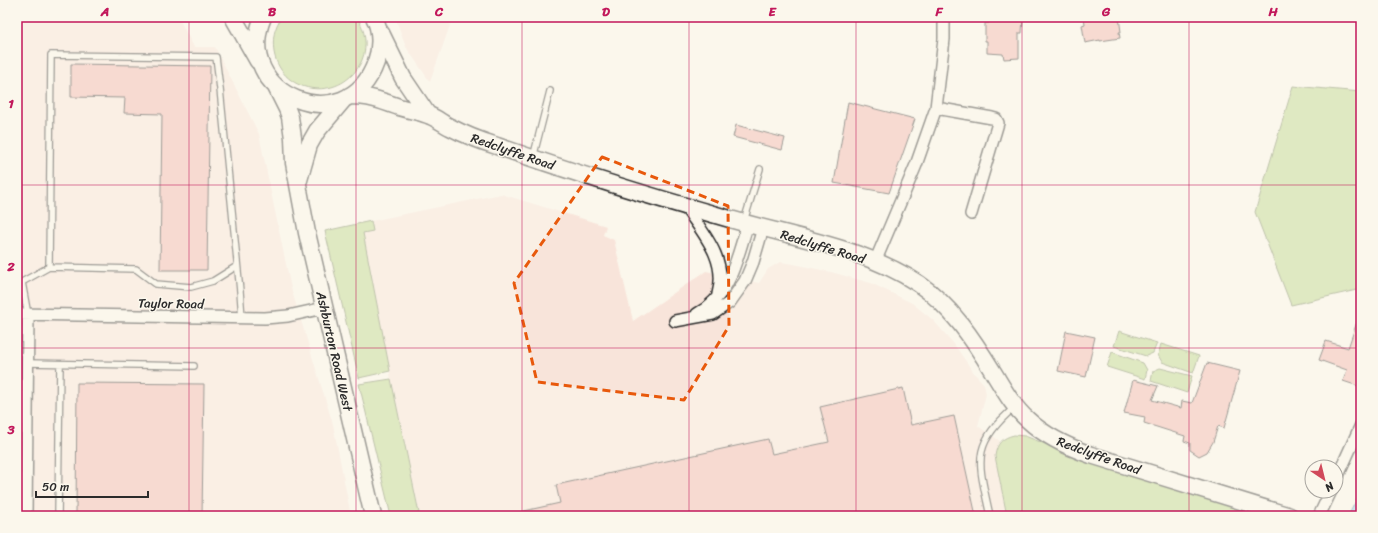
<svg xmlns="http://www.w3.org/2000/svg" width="1378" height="533" font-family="Sriracha,sans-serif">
	<rect width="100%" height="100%" fill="#fbf7ec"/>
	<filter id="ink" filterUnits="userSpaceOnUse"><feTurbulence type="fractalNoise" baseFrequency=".025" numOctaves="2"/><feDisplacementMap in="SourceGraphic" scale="8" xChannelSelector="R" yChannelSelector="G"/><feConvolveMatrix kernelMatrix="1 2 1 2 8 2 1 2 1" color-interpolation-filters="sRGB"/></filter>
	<g filter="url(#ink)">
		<path fill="#f8e4da" d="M17,17H178L194,47H215L259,134L291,288L333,424L351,516H17Z
			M395,17H453L430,82L406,47Z
			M501,194L606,226L603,235L614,240L633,321L706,271L759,283L768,269L780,262L794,264L831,272L871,283L912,303L933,320L954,344L974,373L984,384L986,394L978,426L1000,441L997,448L995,456L1007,516H420L391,379L363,233L373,231L371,221Z"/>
		<path fill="#bdd78e" stroke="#74815c" d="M282,17H357C365,30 368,45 362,60C344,102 282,97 274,52C273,44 273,35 276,28C277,24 280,20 282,17Z
			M1293,86L1361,92V289L1291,305L1255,212Z
			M371,221L373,231L363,233L390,371L359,378L325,231Z
			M1119,331L1157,343L1153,353L1146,356L1114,346Z
			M1161,344L1199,356L1193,373L1162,362L1158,355Z
			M1112,352L1143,363L1147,370L1145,379L1107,367Z
			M1160,368L1192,376L1187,393L1151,381L1153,371Z
			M391,379L419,513L405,516H391L359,384Z
			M1014,435L1025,436L1081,458L1232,507L1254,516H1007L995,456C997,443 1002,438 1014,435Z"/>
		<path fill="#8fc9ee" stroke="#678aa0" d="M1361,491V516H1348Z"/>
		<path fill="#f2b6b0" stroke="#2b2b2b" d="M989,17H1023L1022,33H1019V58L1004,59L1003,54L987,53V41H985V23H989Z
			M1084,17H1119L1121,32H1119L1120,38L1100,41V40L1085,43L1082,25L1085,24Z
			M71,64L210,66L207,270H160L162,114L124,113L125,98L71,97Z
			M848,102L915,119L889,193L834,183Z
			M736,125L785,138L782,150L733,137Z
			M1359,316H1361V387L1343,381L1347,370L1319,360L1326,341L1348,348Z
			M1066,331L1095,337L1086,377L1058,371Z
			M1207,363L1240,371L1224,428L1218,426L1213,442L1207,452L1199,456L1190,450V443L1184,441L1185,436L1144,423L1145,417L1124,413L1133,380L1158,386L1152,400L1181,408L1182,401L1192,403Z
			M77,383L204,384L202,516H76Z
			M903,388L911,425L954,416L976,516H524V511L560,503L556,485L768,439L772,454L829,442L820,407Z"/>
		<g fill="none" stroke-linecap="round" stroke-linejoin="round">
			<defs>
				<path id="lane" d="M533,158L550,91
					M744,221L760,169
					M237,266L213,281L191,287L156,284L136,269L49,267L51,55L216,57L220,89L240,291L242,318
					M28,315L22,282L49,267
					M27,363L194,366
					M58,516L60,364
					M990,516C979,463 969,446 1015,407"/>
				<path id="street" d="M936,108L992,118L996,119L998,123L971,214
					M684,205C702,232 728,259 718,294
					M875,262L916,165L936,108L944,39V17
					M17,314L265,318L288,316L324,308
					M697,314C732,295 736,258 748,224
					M675,321L713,314L730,302L745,281L753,262L763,228
					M1336,480L1361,425
					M26,516L28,315
					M1319,516L1331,491"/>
				<path id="secondary" d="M233,17L258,61
					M263,17C230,96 348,142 376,62C381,48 381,30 374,17
					M381,33L403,78L428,115
					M276,87L287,109L290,117L293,138L294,163L307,233L373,516
					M349,96C370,96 380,100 399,107C408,110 418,111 428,115C435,117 442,123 450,127C465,135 481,141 497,146C574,173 652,197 730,219C792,237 865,248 919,284C951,306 973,339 993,372C1003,388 1013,407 1028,420C1046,437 1068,447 1091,455L1290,516
					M299,180L309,145L317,131L344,99"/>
			</defs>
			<use href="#lane" stroke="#2b2b2b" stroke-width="8"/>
			<use href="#street" stroke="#2b2b2b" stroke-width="14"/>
			<use href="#secondary" stroke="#2b2b2b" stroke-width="19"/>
			<use href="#lane" stroke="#fbf7ec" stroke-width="5.5"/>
			<use href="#street" stroke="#fbf7ec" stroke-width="11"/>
			<use href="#secondary" stroke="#fbf7ec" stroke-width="16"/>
		</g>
	</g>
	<path d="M0 0H1378V533H0ZM602,157L728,206L729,326L684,400L537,382L514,283Z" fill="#fbf7ec" fill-opacity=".55" fill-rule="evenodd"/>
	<path fill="none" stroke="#e8590c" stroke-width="3" stroke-dasharray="8 5" stroke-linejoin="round" d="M602,157L728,206L729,326L684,400L537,382L514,283Z"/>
	<path fill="none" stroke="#c2185b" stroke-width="1" stroke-opacity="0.55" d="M189,17V516M356,17V516M522,17V516M689,17V516M856,17V516M1022,17V516M1189,17V516M17,185H1361M17,348H1361"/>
	<g text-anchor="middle" stroke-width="3" stroke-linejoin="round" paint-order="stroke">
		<g font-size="13" fill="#2b2b2b" stroke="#fbf7ec">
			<text transform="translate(513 151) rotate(19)" y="5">Redclyffe Road</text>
			<text transform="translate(823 246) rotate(17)" y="5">Redclyffe Road</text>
			<text transform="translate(171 303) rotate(1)" y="5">Taylor Road</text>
			<text transform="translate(335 351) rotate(77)" y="5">Ashburton Road West</text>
			<text transform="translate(1099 455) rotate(20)" y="5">Redclyffe Road</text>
		</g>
	</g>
	<rect width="1378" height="533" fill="none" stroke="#fbf7ec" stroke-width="44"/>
	<g transform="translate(1324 479) rotate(145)"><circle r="19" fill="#fbf7ec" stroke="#a8a59f"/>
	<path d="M0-3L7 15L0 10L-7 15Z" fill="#d1495b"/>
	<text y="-6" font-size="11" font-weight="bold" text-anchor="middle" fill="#2b2b2b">N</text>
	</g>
	<path d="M36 491v6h112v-6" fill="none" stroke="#2b2b2b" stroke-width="2"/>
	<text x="42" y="491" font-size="12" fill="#2b2b2b" stroke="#fbf7ec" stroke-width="3" paint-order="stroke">50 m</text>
	<rect x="22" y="22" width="1334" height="489" fill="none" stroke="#c2185b" stroke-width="1.5"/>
	<g font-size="13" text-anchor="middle" font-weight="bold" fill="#c2185b">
		<text x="105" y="16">A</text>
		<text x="272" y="16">B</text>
		<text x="439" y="16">C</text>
		<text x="606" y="16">D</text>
		<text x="772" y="16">E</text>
		<text x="939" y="16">F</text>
		<text x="1106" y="16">G</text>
		<text x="1273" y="16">H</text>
		<text x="11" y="108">1</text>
		<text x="11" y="271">2</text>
		<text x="11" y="434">3</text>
	</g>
</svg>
